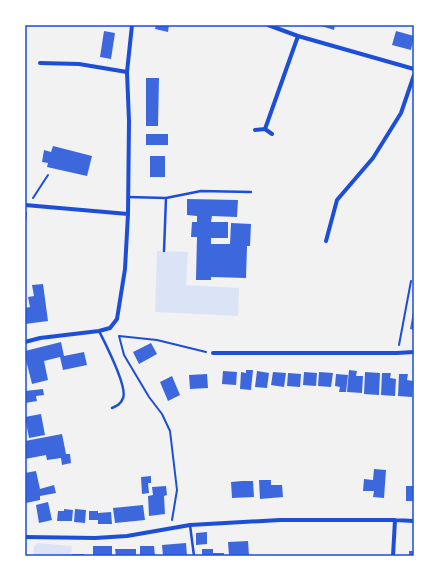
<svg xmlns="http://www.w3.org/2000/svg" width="439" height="581" font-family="'Space Grotesk',sans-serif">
	<rect width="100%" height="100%" fill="#f2f2f2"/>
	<path fill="#dbe4f7" d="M157,251L188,252L186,285L239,288L238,316L155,312Z
		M38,543L72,546L71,556H33L34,546Z"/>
	<path fill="#3d67dc" d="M156,25H169L168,32L155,29Z
		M318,25H335L334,30Z
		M104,31L115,33L111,59L100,57Z
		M396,31L414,36L411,50L392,45Z
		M146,78H159L158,126H146Z
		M146,134H168V145H146Z
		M53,146L92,156L87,176L47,167L48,163L42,162L44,150L51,152Z
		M150,156H165V177H150Z
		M187,199L238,200L237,217L212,216L211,222H228V238H211V244H230L231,223L251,224L250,246H247L246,278L211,277V280H196L197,237H191L192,222H197V216L187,215Z
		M43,284L48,321L25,324V308L30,307L28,297L34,296L32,285Z
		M413,312H414V330L410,329Z
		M61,342L64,356L84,352L87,365L63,370L60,357L44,361L48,380L32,384L25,356V351Z
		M151,343L157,354L139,364L133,352Z
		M246,370H253L251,390L240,389L241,372L246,373Z
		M349,370L357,371L356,376H363L362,393L347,392Z
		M223,371L237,372L236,385L222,384Z
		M257,371L269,373L267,388L255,387Z
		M273,372L286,373L284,387L271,385Z
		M304,372L317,373L316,386L303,385Z
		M319,372L333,373L331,387L318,386Z
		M365,372L380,373L379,395L364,394Z
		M288,373L301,374L300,387L287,386Z
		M382,373H391L390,378L396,379L395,396L381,395Z
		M207,374L208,388L190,389L189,375Z
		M336,374L348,375L346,392H339L340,387L335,386Z
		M399,374H408L407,380L413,381L412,397L398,396Z
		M172,376L180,395L168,401L160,382Z
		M43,389L44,395L36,396L37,401L25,403V391Z
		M41,414L45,435L29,438L25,417Z
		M62,434L66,454H70L71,463L62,465L61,458L47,460L46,455L25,459V441Z
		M374,469L386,470L384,498L373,497L374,491H363L364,479L373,480Z
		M36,471L40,489L54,485L56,493L40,496V500L26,503L25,473Z
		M151,476V483H148L149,493L142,494L141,477Z
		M259,480H271V485H282L283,497L260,499Z
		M242,481H253L254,497L232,498L231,482Z
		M166,486L167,495L164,496L165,514L149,516L148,496L153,495L152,487Z
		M406,486H414V501H406Z
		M48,502L52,520L39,523L36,505Z
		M143,505L145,520L115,523L113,508Z
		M64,509L73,510L72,521H57L58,511H64Z
		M75,509L86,510L85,523L74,522Z
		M89,511H98V513L111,512L112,524H98V520H89Z
		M207,532V544L196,545V533Z
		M248,541L249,556H229L228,542Z
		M186,543L187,556H163L162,545Z
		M93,546H112V556H93Z
		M140,546H154L155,556H140Z
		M115,549H136V556H116Z
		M202,549H213V553H224V556H202Z
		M409,551H414V556H409Z
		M72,554H84V556H71Z"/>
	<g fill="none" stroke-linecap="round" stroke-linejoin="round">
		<path stroke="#1d4ed8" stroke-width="2" d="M33,198L48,175
			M25,222L26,213
			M399,345L411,281
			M172,520L177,490L170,431L162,414L149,397L124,355L119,336L157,340L206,352"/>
		<path stroke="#1d4ed8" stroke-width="2.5" d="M128,197L166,198L201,191L251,192
			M164,251L166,198
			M99,331C105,343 128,387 123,398C121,404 117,406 112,408
			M190,525L194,556"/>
		<path stroke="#1d4ed8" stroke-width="4" d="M268,25L298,36L414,69
			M40,63L79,64L127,72
			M265,129L298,36
			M255,130L265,129L272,134
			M25,205L128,214
			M326,241L337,200L373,158L401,113L414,75
			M25,342L40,338L99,331L110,328L117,319L125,269L128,214L129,121L127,72L132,25
			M213,353H397L414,352
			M25,537L95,538L127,536L190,525L280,520H395L414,521
			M393,556L395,520"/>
	</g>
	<rect width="439" height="581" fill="none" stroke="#ffffff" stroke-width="52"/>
	<rect x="26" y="26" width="387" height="529" fill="none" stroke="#1d4ed8" stroke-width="1.5"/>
</svg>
